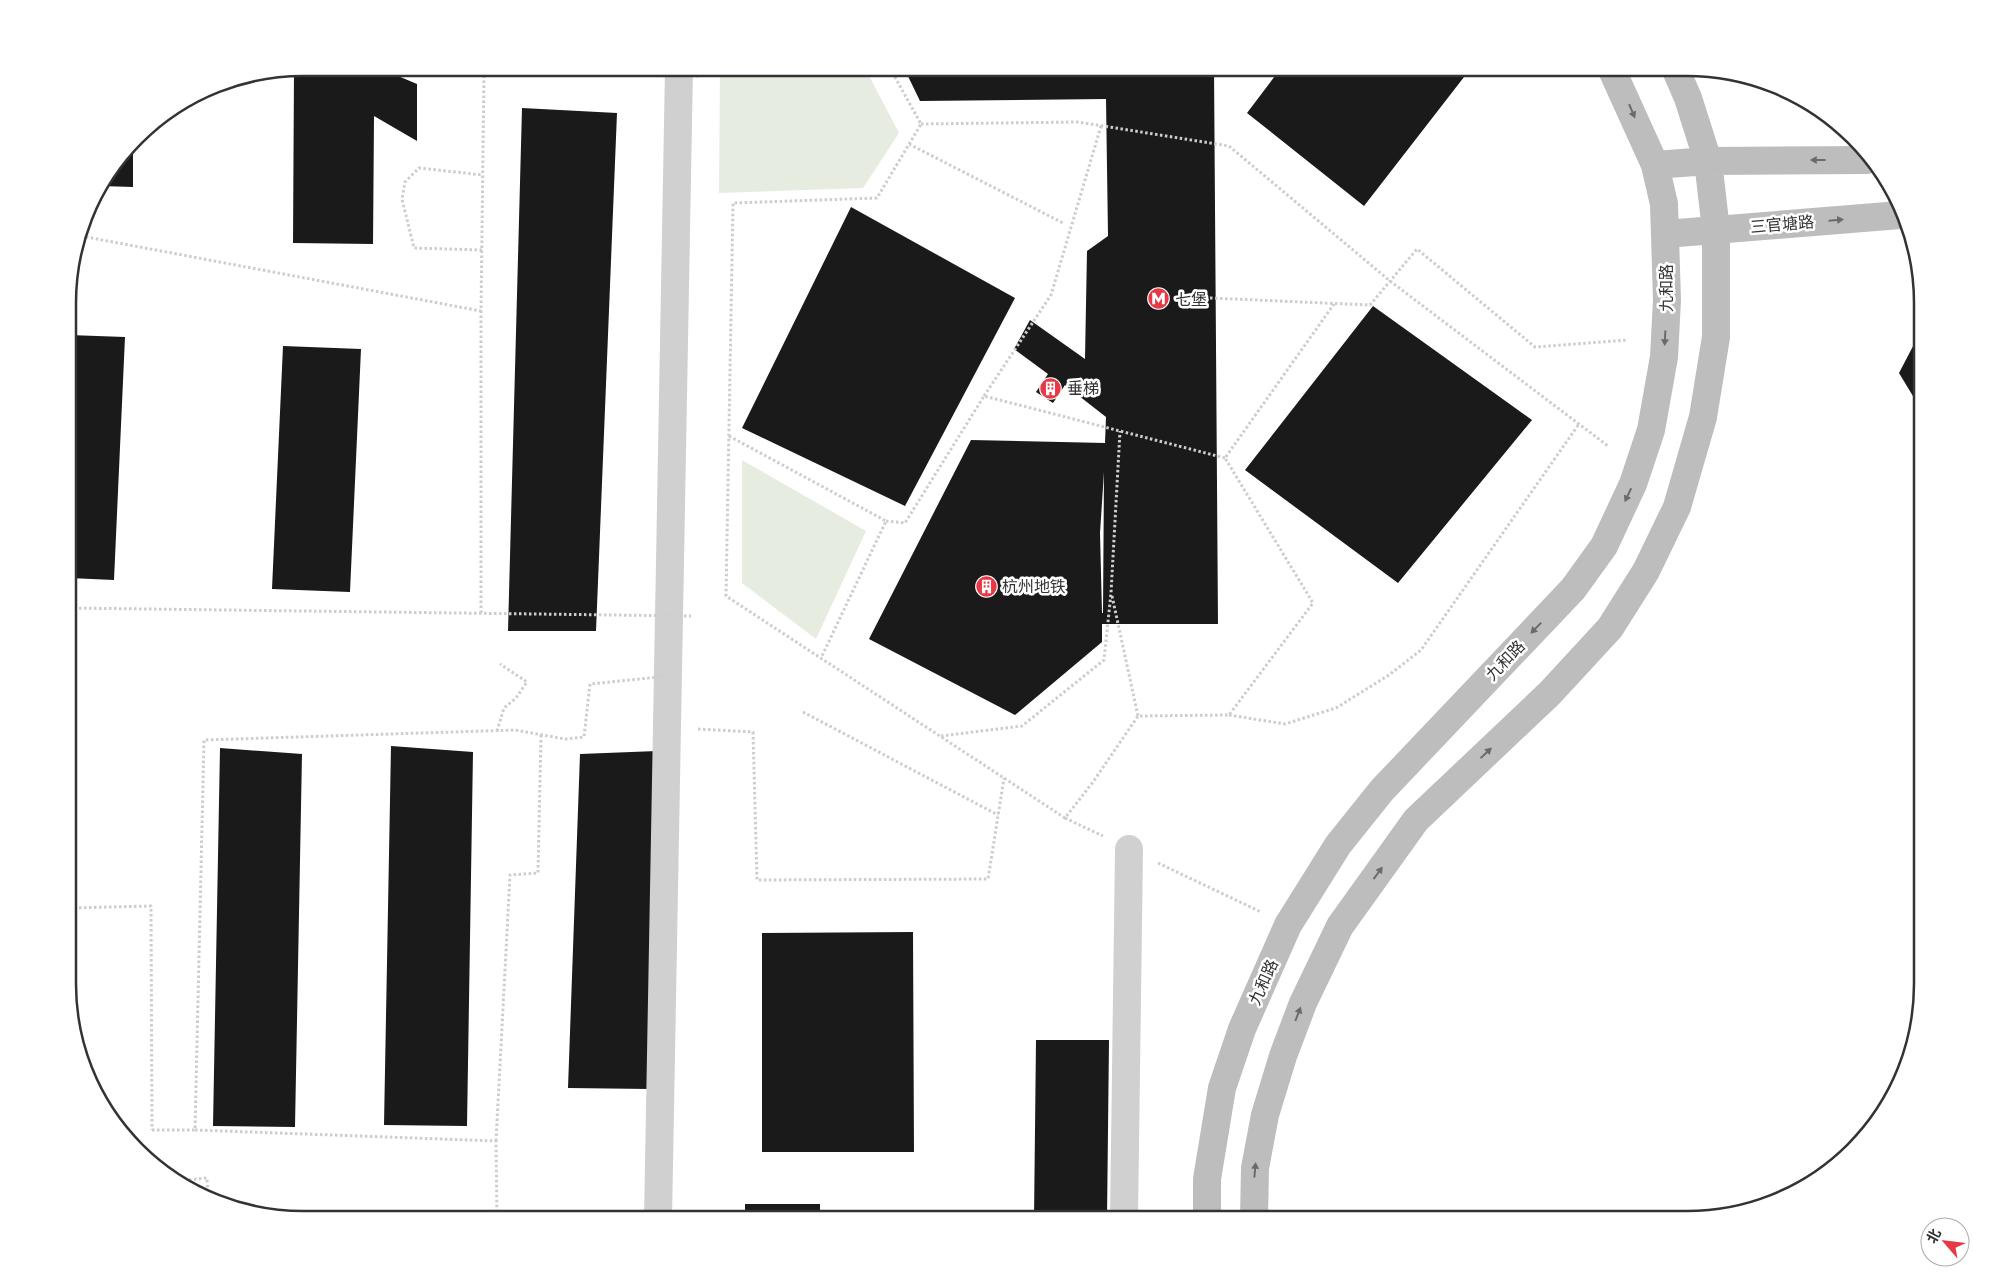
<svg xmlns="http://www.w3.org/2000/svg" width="1990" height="1287" font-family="Montserrat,'Noto Sans SC',sans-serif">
	<rect width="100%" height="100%" fill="#fff"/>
	<path fill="#e6ecdf" d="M720,68H865L899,133L863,188L719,193Z
		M742,460L866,531L816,639L742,583Z"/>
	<path fill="#1a1a1a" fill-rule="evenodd" d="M303,68H379L417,84V141L374,116L373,244L293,243L294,69Z
		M904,68H1214L1218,624H1102V642L1015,715L869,639L971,440L1105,443L1106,417L1065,385L1053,403L1036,392L1048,374L1014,349L1030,320L1085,359L1087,251L1108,236L1106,99L920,101ZM1104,472L1103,613H1102L1100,533Z
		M1281,68H1471L1364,206L1247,113Z
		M522,108L617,113L596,631H508Z
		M133,145V187L101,186L122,159Z
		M851,207L1015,298L905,506L742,428Z
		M1373,306L1532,420L1398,583L1245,470Z
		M1922,329V411L1899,373Z
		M69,335L125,337L114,580L69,578Z
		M283,346L361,349L350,592L272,589Z
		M391,746L473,752L467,1126L384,1125Z
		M220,748L302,754L295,1127L213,1126Z
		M657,751L650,1089L568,1088L580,754Z
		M913,932L914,1152H762V933Z
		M1036,1040H1109L1107,1219H1034Z
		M745,1204H820V1219H745Z"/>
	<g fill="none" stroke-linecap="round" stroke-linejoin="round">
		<path stroke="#cdcdcd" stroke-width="3" stroke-dasharray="2.5 2.5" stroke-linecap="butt" d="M432,68L466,74V68
			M890,68L921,124L877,198L733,203L726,596L1065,818L1093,782L1138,716L1229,715L1313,603L1225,458L1334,304
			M601,75V68
			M921,124L1078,122L1229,146L1390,281L1608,446
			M909,144L1063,223
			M81,236L481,311L484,74
			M482,250L414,248L402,199L405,182L419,168L483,175
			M1210,298L1370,305L1417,249L1535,347L1628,340
			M984,396L1051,295L1101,126
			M729,436L886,521L821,658
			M886,521L905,523L984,396L1225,458
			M1112,596L1138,716
			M481,613V311
			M803,712L998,815
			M1229,715L1285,724L1336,708L1389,675L1421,650L1579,424
			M698,729L753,732L757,880L988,879L1004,778
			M497,731L504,708L516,698L527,682L500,664
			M941,736L1022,726L1104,660L1111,593L1120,431
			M1065,818L1103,836
			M1158,863L1261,912
			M69,908L151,906L152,1130
			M496,1141L510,875L538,873L541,735
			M174,1181L207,1178L208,1197"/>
		<path stroke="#d0d0d0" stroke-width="28" d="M658,1219L679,68
			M1124,1219L1129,849"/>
		<path stroke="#bdbdbd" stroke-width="28" d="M1655,165L1708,161L1867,160
			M1665,234L1900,215
			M1207,1219V1179L1222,1088L1242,1029L1288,925L1338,845L1382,790L1573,589L1604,546L1633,484L1651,430L1664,357L1667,300L1664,204L1655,165L1611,68
			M1254,1219L1255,1168L1265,1115L1283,1056L1303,1003L1340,926L1416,820L1550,693L1610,628L1646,571L1677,507L1703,417L1716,337V230L1708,161L1688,98L1675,68"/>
		<path stroke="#cdcdcd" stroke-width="3" stroke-dasharray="2.5 2.5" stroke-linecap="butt" d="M466,74L699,76V68
			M69,608L691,616
			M152,1130H195L204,740L515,730L565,739L584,737L590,684L668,676
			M195,1130L496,1141L497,1219"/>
	</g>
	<defs><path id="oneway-solid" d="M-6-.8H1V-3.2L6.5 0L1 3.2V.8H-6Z" transform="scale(1.25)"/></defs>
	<g fill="#6a6a6a">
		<use href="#oneway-solid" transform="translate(1632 111) rotate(67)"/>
		<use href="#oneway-solid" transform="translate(1818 160) rotate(180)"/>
		<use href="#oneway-solid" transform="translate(1836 220) rotate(-5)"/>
		<use href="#oneway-solid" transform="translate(1665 338) rotate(93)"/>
		<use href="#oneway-solid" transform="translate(1628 495) rotate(115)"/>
		<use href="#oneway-solid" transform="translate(1536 628) rotate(134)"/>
		<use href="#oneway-solid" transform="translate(1486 753) rotate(-43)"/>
		<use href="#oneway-solid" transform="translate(1378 873) rotate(-54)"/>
		<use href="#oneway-solid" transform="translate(1298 1014) rotate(-69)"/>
		<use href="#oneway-solid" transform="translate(1255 1170) rotate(-85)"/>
	</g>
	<defs>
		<symbol id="metro-disc" viewBox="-11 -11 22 22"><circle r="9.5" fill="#e63946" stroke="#fff"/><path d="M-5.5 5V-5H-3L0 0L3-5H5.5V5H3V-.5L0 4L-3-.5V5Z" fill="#fff"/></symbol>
		<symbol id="building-disc" viewBox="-11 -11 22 22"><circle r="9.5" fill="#e63946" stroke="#fff"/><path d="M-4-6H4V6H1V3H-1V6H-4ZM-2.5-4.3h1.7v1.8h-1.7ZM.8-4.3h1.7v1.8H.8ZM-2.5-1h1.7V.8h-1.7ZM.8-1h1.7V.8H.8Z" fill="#fff"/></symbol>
	</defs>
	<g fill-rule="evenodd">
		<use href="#metro-disc" x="1146" y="286" width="25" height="25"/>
		<use href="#building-disc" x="1038" y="376" width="25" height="25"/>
		<use href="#building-disc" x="974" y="574" width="25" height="25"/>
	</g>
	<g text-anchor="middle" stroke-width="5" stroke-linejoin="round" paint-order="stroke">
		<g font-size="16" fill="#333" stroke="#fff">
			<text transform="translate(1782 224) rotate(-5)" y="6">三官塘路</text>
			<text transform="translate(1666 288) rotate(-90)" y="6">九和路</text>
			<text transform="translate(1505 660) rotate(-46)" y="6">九和路</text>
			<text transform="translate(1263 982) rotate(-66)" y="6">九和路</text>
		</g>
		<g font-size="16" fill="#333" stroke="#fff" text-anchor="start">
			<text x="1175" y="305">七堡</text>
			<text x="1067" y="394">垂梯</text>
			<text x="1002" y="592">杭州地铁</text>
		</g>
	</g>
	<path d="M0 0H1990V1287H0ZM303 76H1687A227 227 0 0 1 1914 303V984A227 227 0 0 1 1687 1211H303A227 227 0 0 1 76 984V303A227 227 0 0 1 303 76Z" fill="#fff" fill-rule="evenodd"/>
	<path fill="none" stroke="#333" stroke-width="2.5" d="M303 76H1687A227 227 0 0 1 1914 303V984A227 227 0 0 1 1687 1211H303A227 227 0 0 1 76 984V303A227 227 0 0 1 303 76Z"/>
	<g transform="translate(1945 1242) rotate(298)"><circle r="24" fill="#ffffff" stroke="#adadad"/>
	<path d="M0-4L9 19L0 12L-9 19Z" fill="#e63946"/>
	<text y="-8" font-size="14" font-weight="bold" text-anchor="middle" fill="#333333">北</text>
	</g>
</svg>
